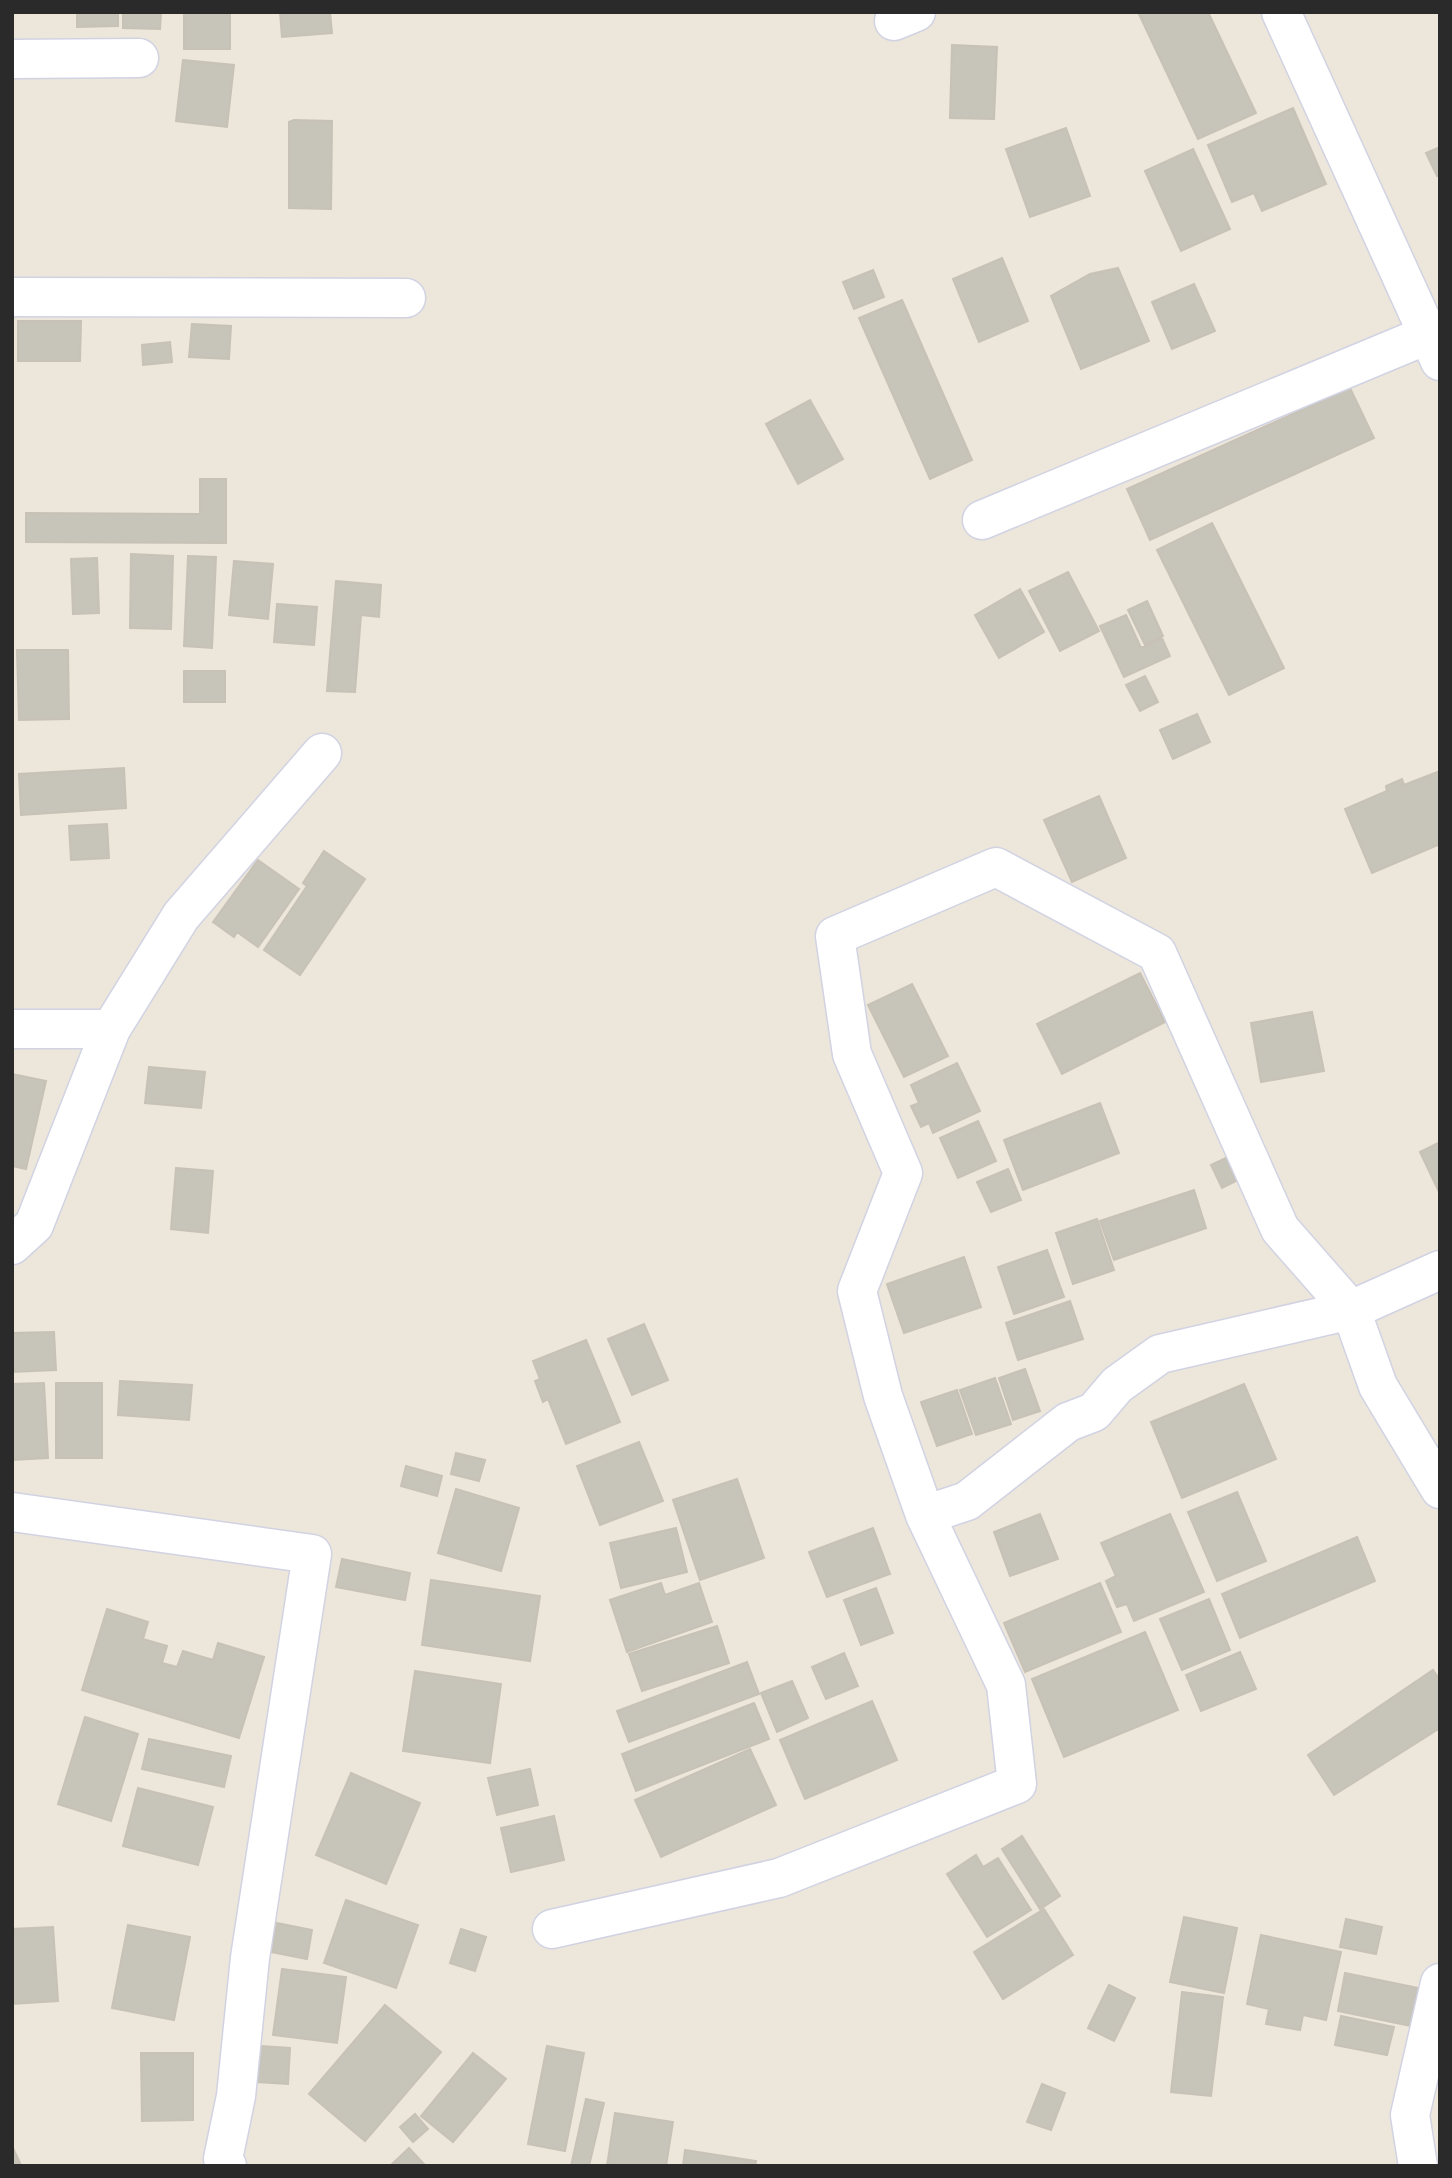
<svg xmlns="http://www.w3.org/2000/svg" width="1452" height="2178" font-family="Ubuntu,sans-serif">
	<rect width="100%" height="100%" fill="#ece6db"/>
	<path fill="#c7c4ba" stroke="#c7c2b5" stroke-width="2" d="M77,12H118V26L77,27Z
		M123,12H161L160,29L123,28Z
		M184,12H230V49H184Z
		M280,12H330L332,33L282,37Z
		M1138,12H1208L1256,113L1198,139Z
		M952,45L997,47L994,119L950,118Z
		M183,60L234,65L227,127L176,121Z
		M1293,108L1326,184L1262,211L1254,193L1232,202L1208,145Z
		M294,120L332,121L331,209L289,208V122Z
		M1066,128L1090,196L1030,217L1006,149Z
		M1440,147V174L1437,176L1426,153Z
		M1193,149L1230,229L1181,251L1145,171Z
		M1002,258L1028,321L979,342L953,279Z
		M1118,268L1149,341L1081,369L1051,296L1090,274Z
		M873,270L884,297L854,309L843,282Z
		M1194,284L1215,331L1172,349L1152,302Z
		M902,300L972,460L930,479L859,318Z
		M18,321H81L80,361H18Z
		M192,324L231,326L229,359L189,357Z
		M170,342L172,362L143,365L142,345Z
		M1350,388L1374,438L1150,540L1127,489Z
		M810,400L843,459L798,484L766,424Z
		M200,479H226V543L26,542V513L200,514Z
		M1212,523L1284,668L1229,695L1157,550Z
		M131,554L173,556L171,629L130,628Z
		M188,556L216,557L212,648L184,646Z
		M97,558L99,613L73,614L71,559Z
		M234,561L273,564L268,619L229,615Z
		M1068,572L1099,631L1060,651L1029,591Z
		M336,581L381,585L379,617L361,615L355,692L327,691Z
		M1020,589L1044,632L999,658L975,615Z
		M1147,601L1163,636L1145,645L1128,610Z
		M277,604L317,607L314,645L274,642Z
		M1126,615L1141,648L1162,638L1170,656L1124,677L1100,626Z
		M17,650H68L69,719L19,720Z
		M184,671H225V702H184Z
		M1145,676L1158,702L1140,711L1126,685Z
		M1197,714L1210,742L1173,759L1160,730Z
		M124,768L126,808L21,815L19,774Z
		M1440,771V844L1372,873L1345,809L1387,791L1386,786L1402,779L1404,785Z
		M1099,796L1126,858L1072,882L1044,820Z
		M107,824L109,858L71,860L69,826Z
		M324,851L365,879L300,975L264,950L307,886L303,883Z
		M258,860L299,889L258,947L237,932L234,937L213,922Z
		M1140,973L1165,1022L1062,1074L1037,1024Z
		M912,984L948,1056L904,1077L868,1005Z
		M1312,1012L1324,1071L1261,1082L1251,1023Z
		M957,1063L980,1111L933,1133L929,1123L921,1127L911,1106L919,1103L911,1085Z
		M149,1067L205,1072L201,1108L145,1103Z
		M12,1074L46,1081L26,1169L12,1166Z
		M1100,1103L1119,1153L1023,1190L1004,1140Z
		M978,1121L996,1161L958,1178L940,1138Z
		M1440,1142V1194L1420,1152Z
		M1232,1155L1242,1178L1222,1188L1211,1165Z
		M176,1168L213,1171L208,1233L171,1229Z
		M1008,1169L1021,1200L991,1212L977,1182Z
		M1194,1190L1206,1228L1114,1260L1100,1221Z
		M1097,1219L1114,1270L1073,1284L1056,1233Z
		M1047,1250L1064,1297L1014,1314L998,1267Z
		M964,1257L981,1307L904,1333L887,1284Z
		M1070,1301L1083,1339L1018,1360L1006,1323Z
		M644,1324L668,1380L632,1395L608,1339Z
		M54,1332L56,1370L12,1372V1333Z
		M586,1340L620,1422L566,1444L548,1399L543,1402L535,1381L540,1379L533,1361Z
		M1025,1369L1040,1411L1013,1420L999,1378Z
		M995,1378L1011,1424L976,1435L960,1390Z
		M120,1381L192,1385L189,1420L118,1415Z
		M44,1383L48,1458L12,1460V1384Z
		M56,1383H102V1458H56Z
		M1244,1384L1276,1459L1182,1498L1151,1422Z
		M957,1390L972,1434L937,1446L921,1402Z
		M639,1442L663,1501L600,1525L577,1466Z
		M456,1453L485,1460L479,1481L451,1474Z
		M406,1466L442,1476L437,1496L401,1486Z
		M737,1479L764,1558L700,1580L673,1500Z
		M456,1489L519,1508L501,1571L438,1553Z
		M1237,1492L1266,1561L1217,1581L1188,1512Z
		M1040,1514L1058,1559L1010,1576L994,1532Z
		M1170,1514L1204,1592L1134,1621L1127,1604L1117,1607L1106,1581L1116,1576L1101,1543Z
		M676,1528L687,1572L621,1588L610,1543Z
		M873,1528L890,1574L827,1597L809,1552Z
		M1357,1537L1375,1581L1240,1638L1222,1594Z
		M342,1559L410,1573L405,1600L336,1587Z
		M431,1580L540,1596L530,1661L422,1645Z
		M661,1583L665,1595L699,1583L712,1622L627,1652L610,1600Z
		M1100,1583L1121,1632L1025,1672L1004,1623Z
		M876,1588L893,1633L861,1645L844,1600Z
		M1209,1599L1230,1650L1182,1670L1160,1619Z
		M107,1609L148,1622L143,1639L167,1646L162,1663L177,1667L183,1651L213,1660L218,1643L264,1657L239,1738L82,1690Z
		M717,1626L729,1663L642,1691L629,1654Z
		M1145,1632L1178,1710L1064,1757L1032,1679Z
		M1240,1652L1256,1689L1201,1711L1186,1675Z
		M844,1653L858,1686L826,1699L812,1667Z
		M747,1662L759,1694L629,1742L617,1711Z
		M1433,1670L1440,1680V1728L1334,1795L1308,1755Z
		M415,1671L501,1684L490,1763L403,1751Z
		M792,1681L808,1718L777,1732L761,1693Z
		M872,1701L897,1760L805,1799L780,1740Z
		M754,1703L769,1739L636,1791L622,1754Z
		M85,1717L138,1734L111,1821L58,1804Z
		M149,1739L231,1756L224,1787L142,1769Z
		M750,1749L776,1805L661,1857L635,1800Z
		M530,1769L538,1805L497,1815L488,1778Z
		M351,1773L420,1803L386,1884L316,1855Z
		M138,1788L213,1807L198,1865L123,1846Z
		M554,1816L564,1860L511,1872L501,1828Z
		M1022,1836L1060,1896L1040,1909L1002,1849Z
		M976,1855L983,1867L998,1858L1031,1910L987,1937L947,1874Z
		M346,1900L418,1925L396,1988L324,1963Z
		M1044,1909L1073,1955L1003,1999L974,1952Z
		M1184,1917L1237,1928L1224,1993L1170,1982Z
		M1346,1919L1382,1927L1376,1954L1340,1947Z
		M277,1923L312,1930L307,1959L271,1952Z
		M128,1925L190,1937L174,2020L112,2008Z
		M53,1927L58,2001L12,2004V1929Z
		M461,1929L486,1937L475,1971L450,1963Z
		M1261,1935L1341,1952L1326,2020L1303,2015L1300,2030L1266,2024L1269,2009L1247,2004Z
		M282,1969L346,1977L337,2043L273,2035Z
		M1345,1973L1423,1989L1416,2027L1338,2011Z
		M1109,1985L1135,1998L1114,2041L1088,2028Z
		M1182,1992L1223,1997L1211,2096L1171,2092Z
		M385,2005L441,2052L365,2141L309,2094Z
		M1341,2016L1394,2027L1387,2055L1335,2045Z
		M260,2046L290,2048L288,2084L257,2082Z
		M547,2046L584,2053L565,2151L528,2144Z
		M141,2053H193V2120L142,2121Z
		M473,2053L506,2079L453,2142L421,2116Z
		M1042,2084L1065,2093L1051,2130L1027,2122Z
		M586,2099L604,2103L589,2166H571Z
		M615,2113L673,2122L666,2166H607Z
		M415,2114L428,2129L413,2142L400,2127Z
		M12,2146L20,2163L14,2166H12Z
		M409,2148L424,2164L421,2166H390Z
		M685,2150L756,2161L755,2166H683Z"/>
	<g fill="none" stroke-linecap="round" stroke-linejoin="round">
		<defs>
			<path id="street" d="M1281,12L1440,361
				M894,21L916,12
				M12,59L139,58
				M12,297L406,298
				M982,520L1427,335
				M12,1029H111
				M12,1245L34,1225L111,1029L181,916L322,753
				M12,1512L312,1554L250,1958L236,2096L223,2159L227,2166
				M925,1515L883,1396L857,1291L903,1173L852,1054L835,936L996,867L1157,953L1280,1229L1351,1310L1378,1386L1440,1489
				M552,1929L779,1878L1017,1784L1006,1685L925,1515L967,1501L1068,1422L1094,1412L1117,1385L1160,1354L1351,1310L1440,1270
				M1418,2166L1410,2115L1440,1983"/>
		</defs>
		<use href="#street" stroke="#d1d3e3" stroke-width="41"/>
		<use href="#street" stroke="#fff" stroke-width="38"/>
	</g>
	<rect width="1452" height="2178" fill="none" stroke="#2a2a2a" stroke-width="28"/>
</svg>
